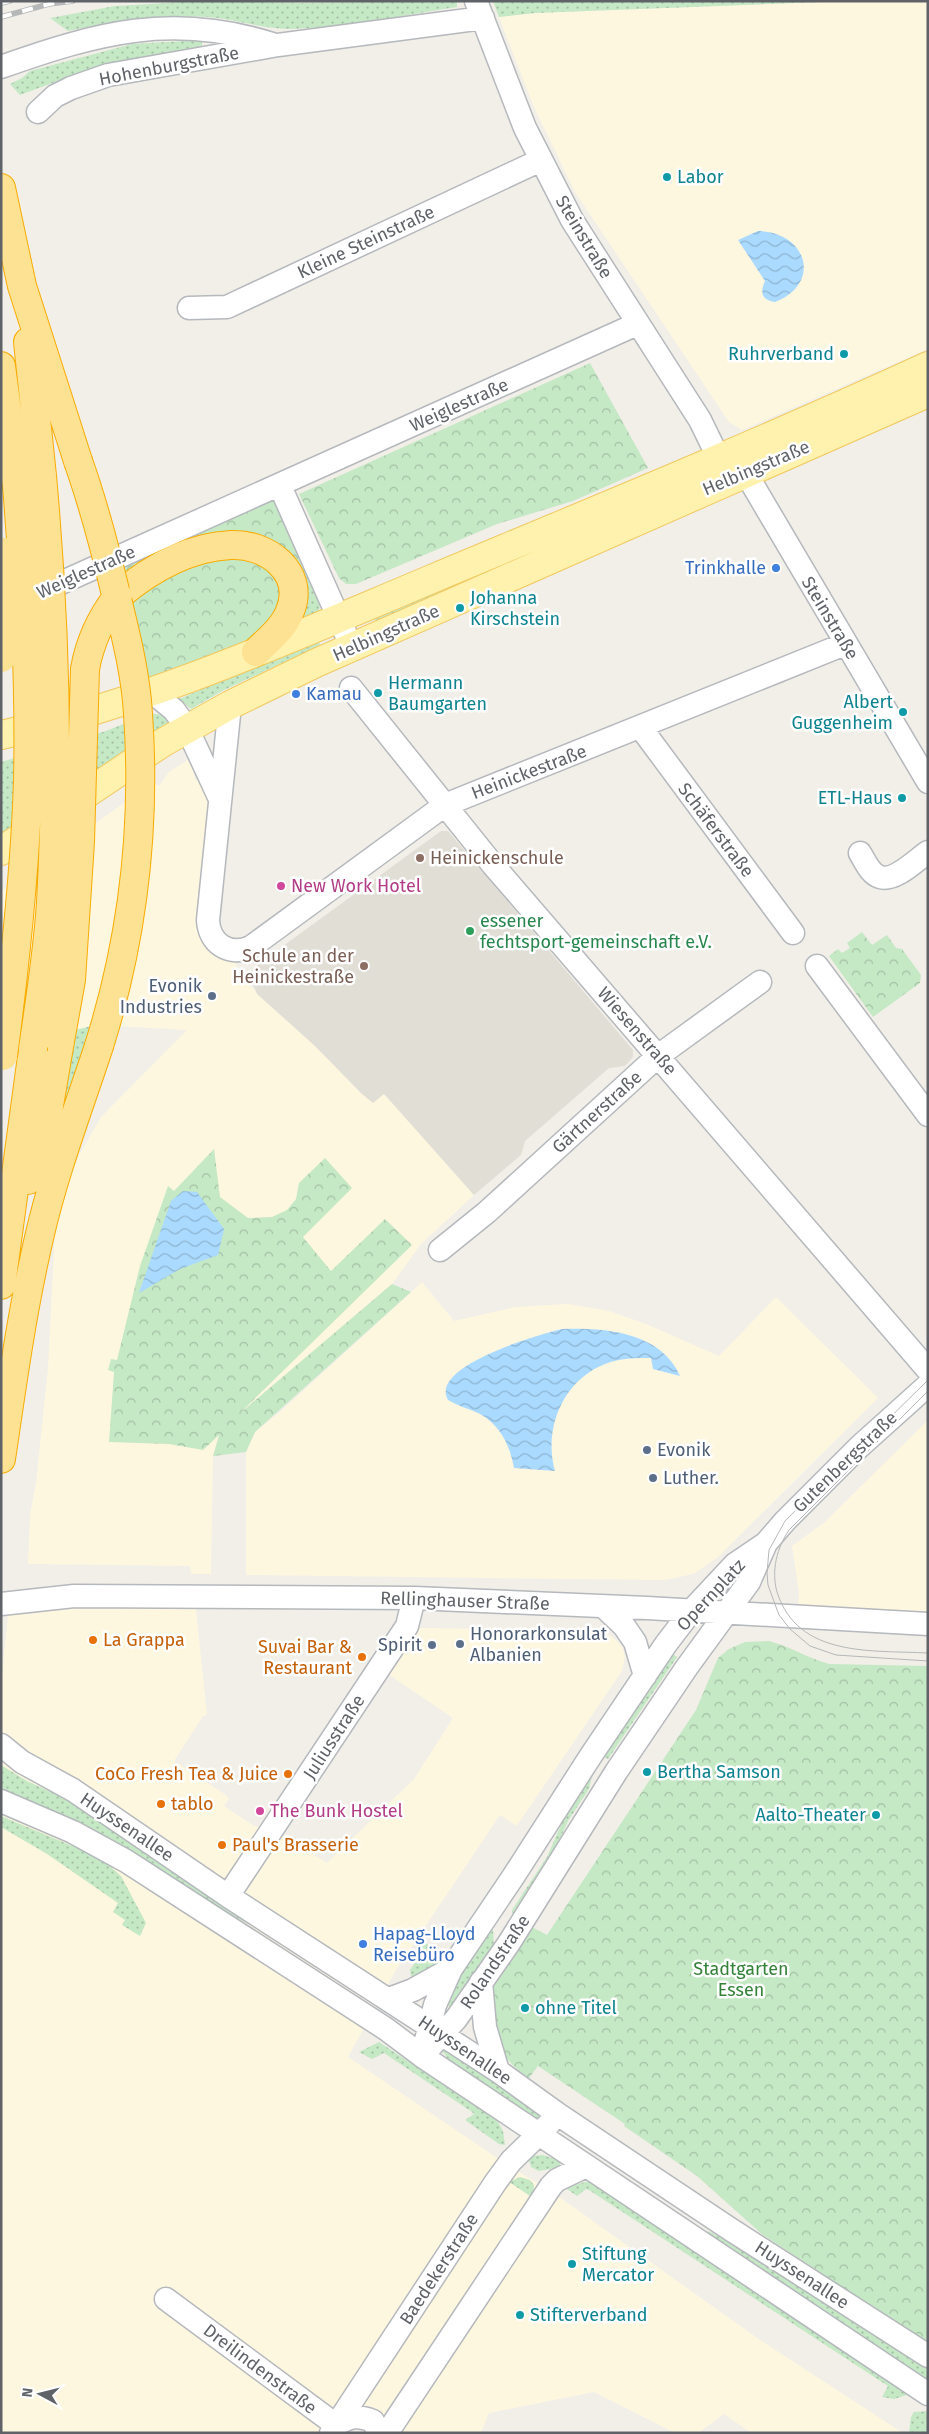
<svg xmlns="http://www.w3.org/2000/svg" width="929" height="2434" font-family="'Fira Sans',sans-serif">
	<defs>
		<pattern id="grass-dots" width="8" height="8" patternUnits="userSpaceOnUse" patternTransform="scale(1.25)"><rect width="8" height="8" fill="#c5e8c5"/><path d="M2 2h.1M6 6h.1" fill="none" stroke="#a3c0a4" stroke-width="1.8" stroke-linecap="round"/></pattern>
		<pattern id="forest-crowns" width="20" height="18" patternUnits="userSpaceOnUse" patternTransform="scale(1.25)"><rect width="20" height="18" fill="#c5e8c5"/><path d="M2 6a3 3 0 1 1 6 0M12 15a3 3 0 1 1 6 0" fill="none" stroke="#a3c0a4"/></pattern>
		<pattern id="water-waves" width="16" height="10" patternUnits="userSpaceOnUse" patternTransform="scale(1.25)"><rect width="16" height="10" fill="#aadaff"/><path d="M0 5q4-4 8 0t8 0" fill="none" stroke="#8eb4d2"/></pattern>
	</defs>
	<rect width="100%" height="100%" fill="#f1efe8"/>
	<path fill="#fef7e0" d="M846,1H928V349L742,430L729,422L575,192L533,105L499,17L535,13Z
		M191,758L195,780L209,779L212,818L202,924L233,959L238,969V975L315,1046L362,1094L384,1093L474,1195L421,1244L392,1284L231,1422L220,1434L213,1456L211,1574H191L190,1566L28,1564L30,1515L36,1483L48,1369L55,1229L73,1166L101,1117L187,1030L96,1025L1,1050V891L153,782L159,786L169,772Z
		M422,1282L454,1321L515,1307L568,1304L609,1311L646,1324L719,1356L776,1297L878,1398L717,1558L693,1574L665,1580L246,1575V1452L255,1432L280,1412Z
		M928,1420V1619L798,1611L799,1593L792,1546L825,1522Z
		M195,1600L207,1715L203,1716L174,1761L226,1795L229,1799L224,1806L254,1826L277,1832L327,1863L414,1779L453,1718L382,1670L411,1628L597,1630L611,1636L622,1646L625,1656L622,1671L518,1824L517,1826L500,1815L396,1970L348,2057L509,2166L555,2194L760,2340L903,2433H751L724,2414L698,2433H675L594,2392L489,2413L481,2433H383L380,2422L346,2389L319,2433H1V1685L9,1606Z"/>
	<path fill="#e1ded6" d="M441,831H448L633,1050V1057L625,1066L609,1068L525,1141L521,1155L474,1195L384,1094L373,1103L362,1094L315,1046L257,994L253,984L257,965Z"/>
	<path fill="url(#grass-dots)" d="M201,1L301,3L457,1V7C402,15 346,28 291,29C263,29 235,19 208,17C160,14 115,21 68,31L50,18L115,6Z
		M493,1H846L535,13L499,17Z
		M202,40V46L98,66L20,95L10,84L22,78L30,71L132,44Z
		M688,482L377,625L374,618Z
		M311,563C317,582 325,597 317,616L295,621V569Z
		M318,640L320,645L224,690L191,709L179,699Z
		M150,713L161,715L170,722L1,837V762L106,731Z
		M96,1025L70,1107L55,1128L75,1030Z
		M670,1652L677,1657L608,1759L601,1755Z
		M1,1765L27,1781L66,1799L251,1921L250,1925L1,1791Z
		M594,1768L589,1789L568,1821L554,1852L513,1915L512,1910L547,1857L572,1800Z
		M1,1816L101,1858L121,1876L146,1923L140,1936L122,1925L125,1920L113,1912L118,1903L47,1854L1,1827Z
		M493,1930L494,1946L453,2008L443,2003L489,1931Z
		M424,1942L446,1956L453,1947L447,1958L412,1981L410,1970L417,1960L415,1957Z
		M379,2042L497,2120L503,2131L505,2145L499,2144L465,2120L474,2114L472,2112L384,2053L372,2059L359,2052Z
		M444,2048L545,2116L530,2119L452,2066L442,2050Z
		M543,2155L560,2161V2167L539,2171L531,2167L529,2160L532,2156Z
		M520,2177L530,2180L534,2185L533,2198L509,2182Z
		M585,2182H591L910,2394L894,2399L882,2397L888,2386L589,2190L586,2189L577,2196L567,2189V2187Z
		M708,2231L771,2263L928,2367V2380L706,2236Z
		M928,2411V2433H909L911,2417L914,2412Z"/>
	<path fill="url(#forest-crowns)" d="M590,363L648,468L573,501L497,524L356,584H346L339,578L299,494Z
		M272,496L311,563L295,569L273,547L125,576L121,561Z
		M242,555L278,576L282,608L256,638L146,679L130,593L171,566Z
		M862,932L872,945L887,935L896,948L902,949L921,975L920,983L873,1017L829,956L838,949L842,953L850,948L847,943Z
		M214,1149L220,1197L248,1218L272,1217L287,1210L296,1199L299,1183L325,1158L352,1188L303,1237L331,1271L385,1219L412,1245L239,1414L392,1284L411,1292L255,1432L246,1452L213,1456L219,1435L203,1450L169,1444L109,1442L114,1372L108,1370L111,1359L117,1360L140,1266L168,1186L174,1191Z
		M769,1641C791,1647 808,1658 829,1664L928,1666V2343L763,2235L697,2176L624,2126L625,2124L538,2066L529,2078C508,2064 504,2057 497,2033C495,2026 491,2019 490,2011C486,1985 516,1947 530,1926L547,1935L696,1710L718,1658L729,1649L745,1642Z"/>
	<path fill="url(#water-waves)" d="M758,231C808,232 822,284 775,302C761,300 760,292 765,281L738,240Z
		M183,1191L197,1192L224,1229L218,1255L180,1269L139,1293L171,1201Z
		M562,1329C604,1328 660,1331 680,1376L653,1369L651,1358C635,1358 620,1358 605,1364C563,1380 543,1429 555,1471L514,1468C510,1446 501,1426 480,1414C470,1409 458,1406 448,1400C428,1366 541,1334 562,1329Z"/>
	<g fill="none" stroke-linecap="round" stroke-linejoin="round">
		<defs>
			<path id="minor" d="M476,1L525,128L572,220L700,420L719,459
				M1,67C97,33 172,12 272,44
				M38,112L55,96L71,88L108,75L278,45L483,18
				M189,308L227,307L541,160
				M738,460L928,782
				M280,486L352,648
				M36,594L637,324
				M351,688L493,865L928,1370
				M152,692L174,710L187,728L220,799
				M230,705L208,920C209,943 229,957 251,947L445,805L845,644
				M641,728L793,933
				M860,853C865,861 870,874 880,877C895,882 916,860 928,852
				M817,966L928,1115
				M440,1250L487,1212L658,1056L760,982
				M1,1604L74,1596L414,1598L647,1608L928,1624
				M604,1607L624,1626L635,1642L645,1676
				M1,1745L22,1762L73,1790L228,1896L498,2071L559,2115L730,2229L928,2356
				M1,1801L73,1832L126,1861L386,2029L422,2056L928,2394
				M228,1896L407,1626L414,1598
				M481,1982L485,2027L498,2071
				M389,1999L413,1990L451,1969
				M426,2040L435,2005L451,1969L513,1877L590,1757L666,1644L692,1610L735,1564L766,1543L785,1521L859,1447L928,1385
				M432,2045L456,2019L509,1943L616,1772L687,1667L749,1582L766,1543
				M166,2299L336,2425
				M336,2425C350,2416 358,2415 373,2421L379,2433
				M331,2433L495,2183L511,2161L549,2124
				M387,2433L551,2186L557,2180L586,2166"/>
			<path id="major" d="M1,735C151,702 293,637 434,578C599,509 765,441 928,366
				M1,851L162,743L230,705L316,663L928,393"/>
			<path id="highway" d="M1,188L22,286L78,461
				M28,342L42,476
				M1,366L17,486
				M118,596C150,569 187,547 231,545C266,543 306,572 290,611C284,628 268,640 256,652
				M28,1180L44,1135L60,1041
				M1,1285L33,1049
				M1,1459C12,1385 22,1311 39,1238C54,1172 78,1110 99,1046"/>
		</defs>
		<use href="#minor" stroke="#b5b8bc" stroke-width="25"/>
		<use href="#major" stroke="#f2c960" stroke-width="30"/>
		<use href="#highway" stroke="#f9ab00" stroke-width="30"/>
		<use href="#minor" stroke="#fff" stroke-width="22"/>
		<use href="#major" stroke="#fff2af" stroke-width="28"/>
		<use href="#highway" stroke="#fde293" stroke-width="28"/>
		<path stroke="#b6b7b8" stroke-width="1" d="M928,1380L785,1521L769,1550L767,1573L768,1585L779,1615L790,1629L810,1646L836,1655L928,1661
			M928,1391L789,1530C777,1548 771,1570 777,1592C798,1658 872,1650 928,1653"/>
		<defs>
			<path id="rail" d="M1,3L10,1
				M1,17L49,4L73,1"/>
		</defs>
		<use href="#rail" stroke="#b6b7b8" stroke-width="5.5"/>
		<use href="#rail" stroke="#fff" stroke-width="4" stroke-dasharray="11" stroke-linecap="butt"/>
		<defs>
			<path id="highway-bridge" d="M78,461C94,506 106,552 117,599C126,636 136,676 138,714C146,828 133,938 99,1046
				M1,658L5,609L4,552
				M60,1041L71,980L80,842L85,669C90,641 100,619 118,596
				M33,1049C40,1000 48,951 51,902C59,760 55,618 42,476
				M3,1056C15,965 25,873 28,781C30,683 25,584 17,486"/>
		</defs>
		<use href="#highway-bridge" stroke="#f9ab00" stroke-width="30" stroke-linecap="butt"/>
		<use href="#highway-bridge" stroke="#fde293" stroke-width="28"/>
	</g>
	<g fill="#0f9aa8" stroke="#fff" stroke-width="2">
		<circle cx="667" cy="177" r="5"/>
		<circle cx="844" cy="354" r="5"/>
		<circle cx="460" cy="608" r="5"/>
		<circle cx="378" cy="693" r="5"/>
		<circle cx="903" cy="712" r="5"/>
		<circle cx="902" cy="798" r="5"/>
		<circle cx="647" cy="1772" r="5"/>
		<circle cx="876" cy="1815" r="5"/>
		<circle cx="525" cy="2008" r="5"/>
		<circle cx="572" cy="2264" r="5"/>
		<circle cx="520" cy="2315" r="5"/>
	</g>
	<g fill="#3f7fe0" stroke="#fff" stroke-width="2">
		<circle cx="776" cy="568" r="5"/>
		<circle cx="296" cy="694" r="5"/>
		<circle cx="363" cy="1944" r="5"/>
	</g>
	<g fill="#8d6e63" stroke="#fff" stroke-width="2">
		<circle cx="420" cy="858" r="5"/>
		<circle cx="364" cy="966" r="5"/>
	</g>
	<g fill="#d1479c" stroke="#fff" stroke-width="2">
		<circle cx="281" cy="886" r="5"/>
		<circle cx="260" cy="1811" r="5"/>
	</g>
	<circle fill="#2e9e5b" stroke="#fff" stroke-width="2" cx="470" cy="931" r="5"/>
	<g fill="#5c6f8a" stroke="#fff" stroke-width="2">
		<circle cx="212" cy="996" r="5"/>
		<circle cx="647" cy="1450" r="5"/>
		<circle cx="653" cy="1478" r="5"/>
		<circle cx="460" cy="1644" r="5"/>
		<circle cx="432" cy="1645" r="5"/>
	</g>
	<g fill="#e8710a" stroke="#fff" stroke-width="2">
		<circle cx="93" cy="1640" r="5"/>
		<circle cx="362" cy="1657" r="5"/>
		<circle cx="288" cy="1774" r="5"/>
		<circle cx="161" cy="1804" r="5"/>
		<circle cx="222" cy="1845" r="5"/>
	</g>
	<g text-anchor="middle" stroke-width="5" stroke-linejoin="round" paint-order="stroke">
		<g font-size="18" fill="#5f6368" stroke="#fff">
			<text transform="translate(169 66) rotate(-11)" y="6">Hohenburgstraße</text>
			<text transform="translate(584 237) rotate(59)" y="6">Steinstraße</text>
			<text transform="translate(366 242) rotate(-25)" y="6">Kleine Steinstraße</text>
			<text transform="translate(459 405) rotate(-24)" y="6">Weiglestraße</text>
			<text transform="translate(756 468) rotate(-23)" y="6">Helbingstraße</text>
			<text transform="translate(86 572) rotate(-24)" y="6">Weiglestraße</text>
			<text transform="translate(830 618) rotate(59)" y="6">Steinstraße</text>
			<text transform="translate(386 633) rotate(-24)" y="6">Helbingstraße</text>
			<text transform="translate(529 772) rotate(-21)" y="6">Heinickestraße</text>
			<text transform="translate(716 830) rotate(53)" y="6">Schäferstraße</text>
			<text transform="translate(637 1031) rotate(49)" y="6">Wiesenstraße</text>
			<text transform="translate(597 1112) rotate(-42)" y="6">Gärtnerstraße</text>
			<text transform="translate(845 1462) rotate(-44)" y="6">Gutenbergstraße</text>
			<text transform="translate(711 1595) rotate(-47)" y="6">Opernplatz</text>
			<text transform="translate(465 1601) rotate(2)" y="6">Rellinghauser Straße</text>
			<text transform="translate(334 1737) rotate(-57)" y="6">Juliusstraße</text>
			<text transform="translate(127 1827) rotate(34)" y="6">Huyssenallee</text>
			<text transform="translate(495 1962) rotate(-56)" y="6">Rolandstraße</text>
			<text transform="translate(465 2050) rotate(34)" y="6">Huyssenallee</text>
			<text transform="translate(439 2269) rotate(-57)" y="6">Baedekerstraße</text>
			<text transform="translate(802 2275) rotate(33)" y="6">Huyssenallee</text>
			<text transform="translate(260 2369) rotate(37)" y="6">Dreilindenstraße</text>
		</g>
		<g font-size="18" fill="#0d838f" stroke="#fff" text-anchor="start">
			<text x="677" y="183">Labor</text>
			<text x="834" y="360" text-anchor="end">Ruhrverband</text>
			<text x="470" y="604">Johanna<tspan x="470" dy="21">Kirschstein</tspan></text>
			<text x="388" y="689">Hermann<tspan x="388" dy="21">Baumgarten</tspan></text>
			<text x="893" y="708" text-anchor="end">Albert<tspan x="893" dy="21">Guggenheim</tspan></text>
			<text x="892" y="804" text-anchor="end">ETL-Haus</text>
			<text x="657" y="1778">Bertha Samson</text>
			<text x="866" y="1821" text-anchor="end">Aalto-Theater</text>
			<text x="535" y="2014">ohne Titel</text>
			<text x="582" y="2260">Stiftung<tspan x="582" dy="21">Mercator</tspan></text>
			<text x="530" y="2321">Stifterverband</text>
		</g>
		<g font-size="18" fill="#366cbe" stroke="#fff" text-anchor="start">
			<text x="766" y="574" text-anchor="end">Trinkhalle</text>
			<text x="306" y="700">Kamau</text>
			<text x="373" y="1940">Hapag-Lloyd<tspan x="373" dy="21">Reisebüro</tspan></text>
		</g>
		<g font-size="18" fill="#785e54" stroke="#fff" text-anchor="start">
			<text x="430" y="864">Heinickenschule</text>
			<text x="354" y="962" text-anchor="end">Schule an der<tspan x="354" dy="21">Heinickestraße</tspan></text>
		</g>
		<g font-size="18" fill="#b23c85" stroke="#fff" text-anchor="start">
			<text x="291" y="892">New Work Hotel</text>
			<text x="270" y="1817">The Bunk Hostel</text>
		</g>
		<g font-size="18" fill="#27864d" stroke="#fff" text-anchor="start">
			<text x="480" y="927">essener<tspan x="480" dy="21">fechtsport-gemeinschaft e.V.</tspan></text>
		</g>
		<g font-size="18" fill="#4e5e75" stroke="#fff" text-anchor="start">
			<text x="202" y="992" text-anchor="end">Evonik<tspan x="202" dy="21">Industries</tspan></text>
			<text x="657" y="1456">Evonik</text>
			<text x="663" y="1484">Luther.</text>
			<text x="470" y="1640">Honorarkonsulat<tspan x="470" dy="21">Albanien</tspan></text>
			<text x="422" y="1651" text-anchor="end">Spirit</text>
		</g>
		<g font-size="18" fill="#c56008" stroke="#fff" text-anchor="start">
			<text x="103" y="1646">La Grappa</text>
			<text x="352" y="1653" text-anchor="end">Suvai Bar &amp;<tspan x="352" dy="21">Restaurant</tspan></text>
			<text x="278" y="1780" text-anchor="end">CoCo Fresh Tea &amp; Juice</text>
			<text x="171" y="1810">tablo</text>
			<text x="232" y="1851">Paul's Brasserie</text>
		</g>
		<g font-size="18" fill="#348238" stroke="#fff">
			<text x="741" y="1975">Stadtgarten<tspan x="741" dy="21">Essen</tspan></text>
		</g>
	</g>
	<rect width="929" height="2434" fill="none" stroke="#5f6368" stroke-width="5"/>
	<g transform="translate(40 2394) rotate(277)" stroke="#ffffff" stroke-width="4" paint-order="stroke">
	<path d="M0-4L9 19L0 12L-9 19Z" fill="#5f6368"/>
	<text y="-8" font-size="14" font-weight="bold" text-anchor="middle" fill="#5f6368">N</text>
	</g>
</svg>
